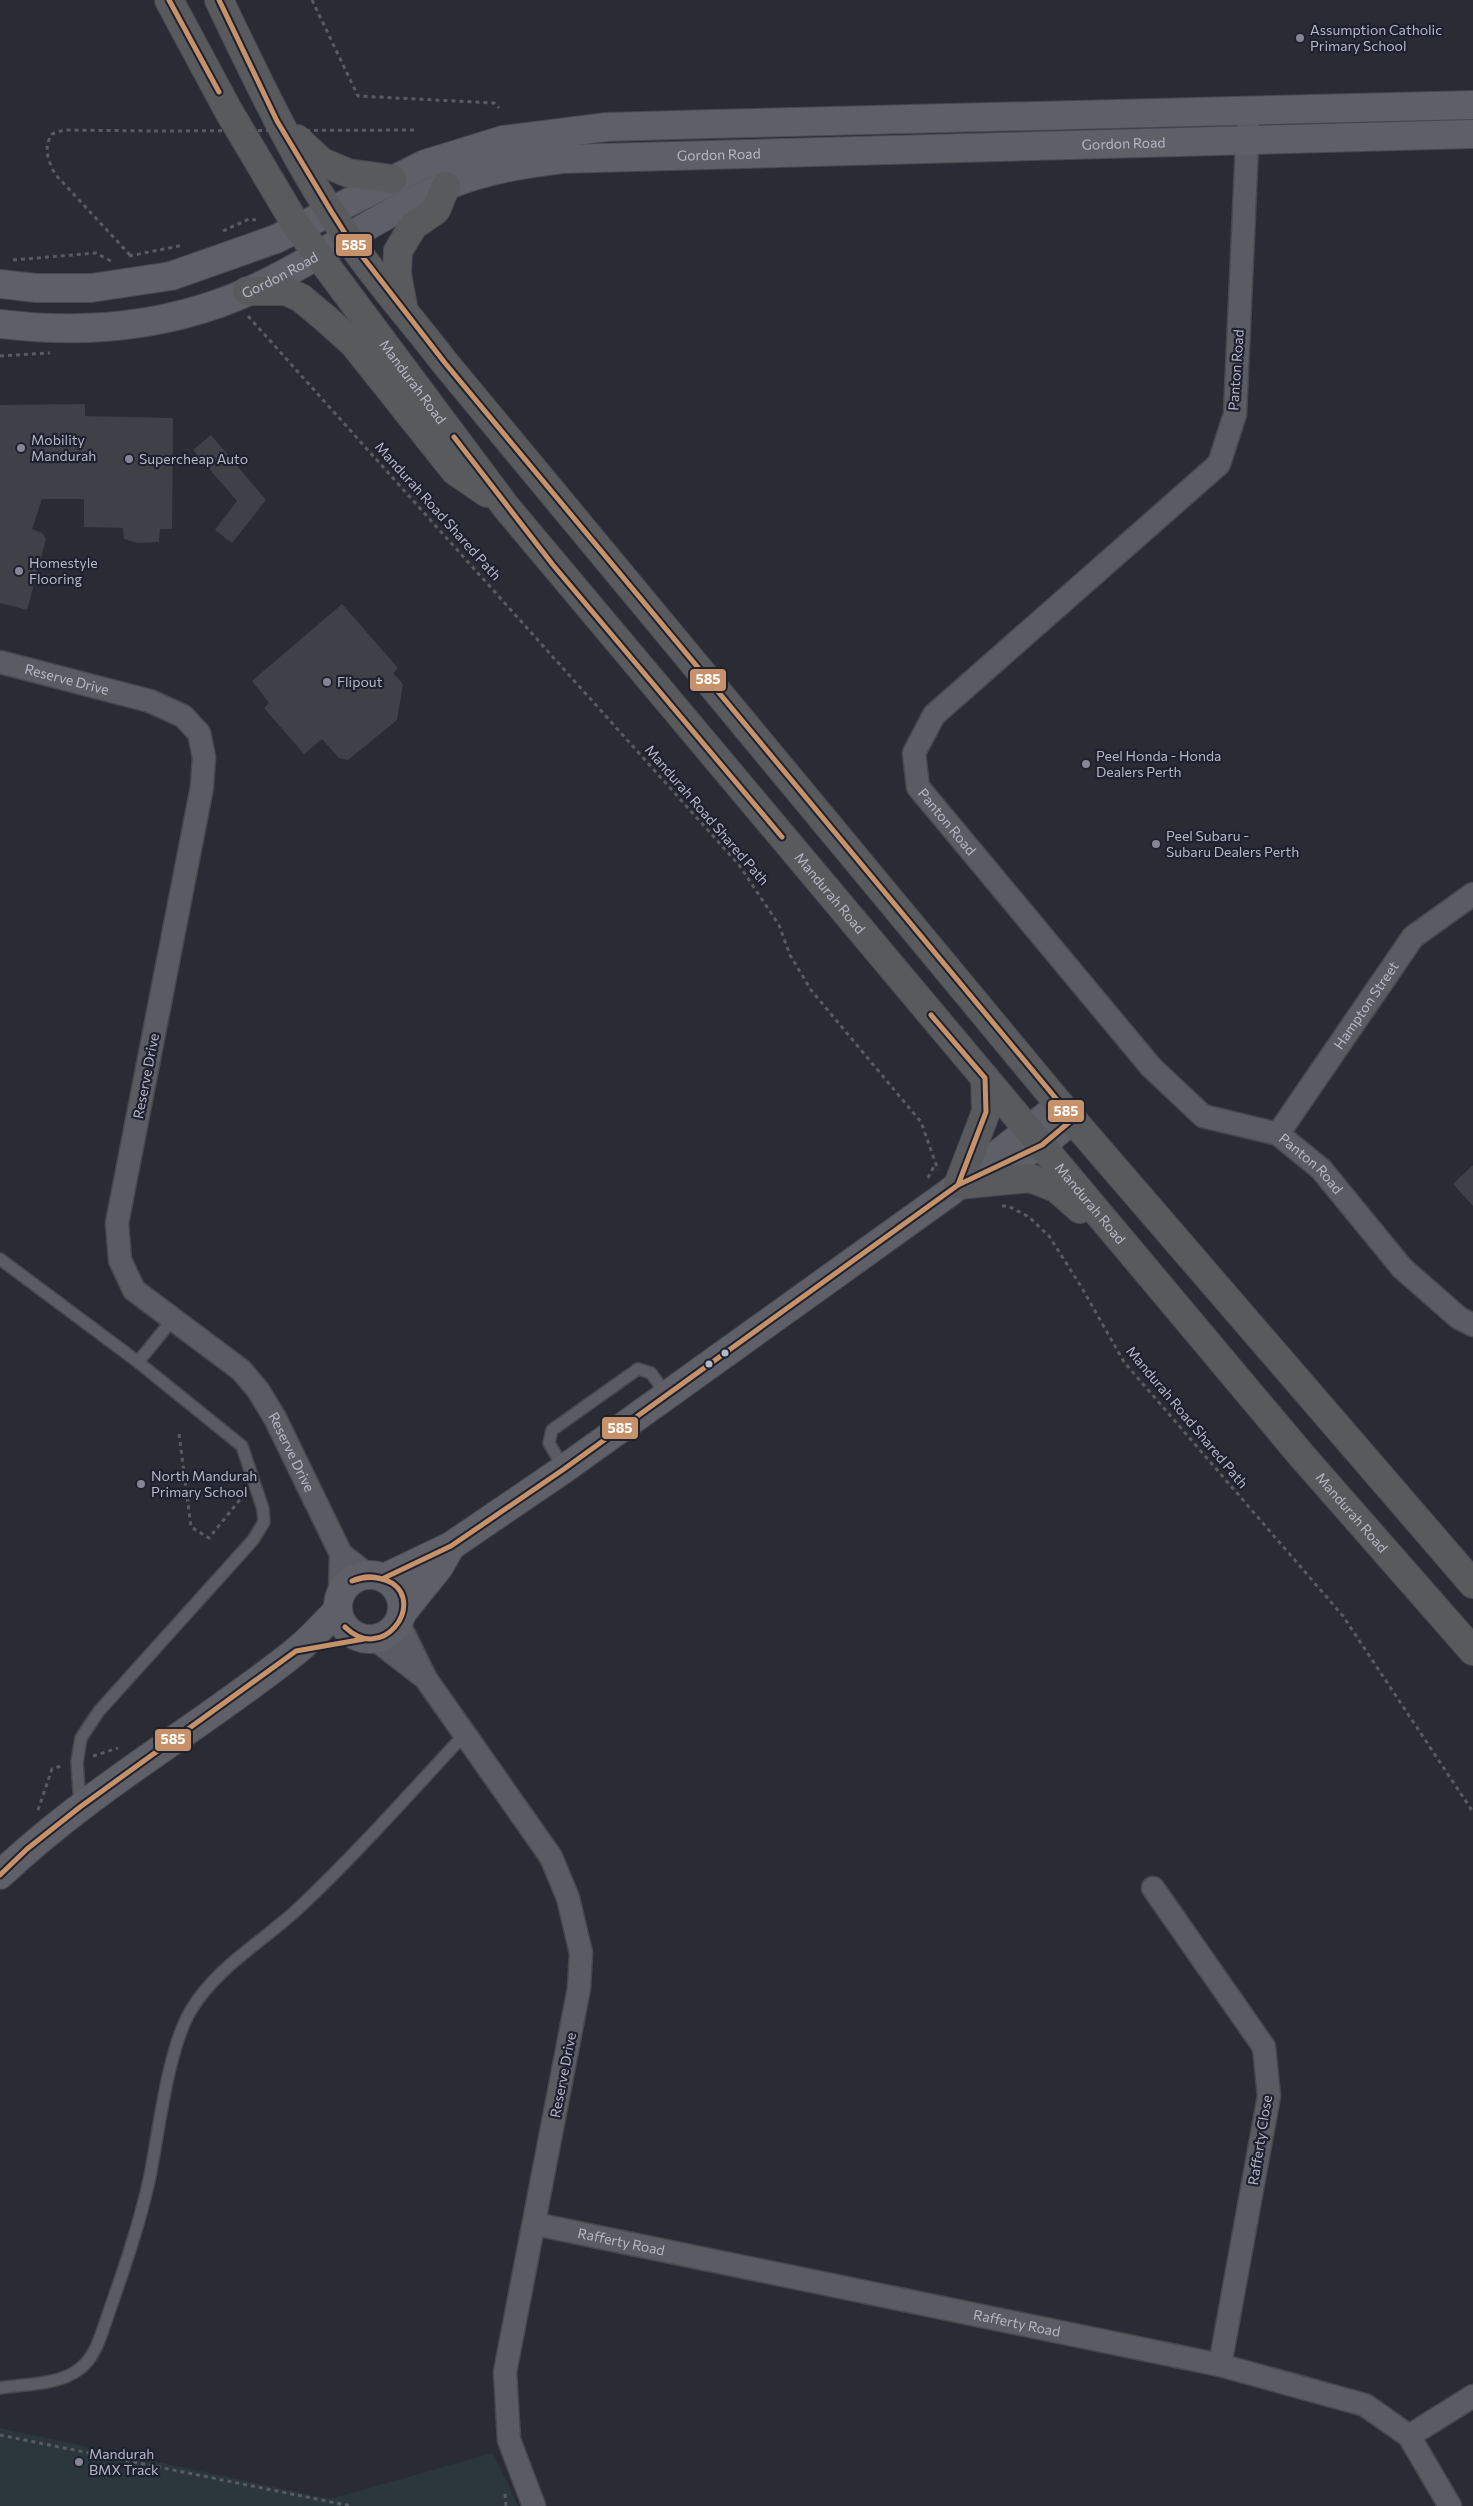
<svg xmlns="http://www.w3.org/2000/svg" width="1473" height="2506" font-family="Commissioner,sans-serif">
	<rect width="100%" height="100%" fill="#2a2c35"/>
	<path fill="#2c373d" d="M0,2428L330,2499L493,2453L518,2506H0Z"/>
	<path fill="#3f4149" d="M85,404V416L173,418L172,529H160L159,542L138,543L124,539L123,528L84,527V499H42L32,529L42,533L46,539L27,610L0,603V405Z
		M211,435L266,500L232,543L215,530L237,501L193,450Z
		M342,604L398,668L393,673L403,684L397,720L348,760L339,758L322,739L304,754L264,708L269,703L252,681Z
		M1473,1165V1206L1453,1184Z"/>
	<g fill="none" stroke-linecap="round" stroke-linejoin="round">
		<defs>
			<path id="lane" d="M0,1259L138,1362
				M564,1469L549,1443L552,1430L638,1369L651,1373L666,1394
				M80,1805L77,1762L81,1738L99,1711L253,1540L264,1522L263,1509L242,1446L138,1362L173,1319
				M0,2388C24,2384 58,2385 78,2370C96,2358 101,2334 108,2315C124,2269 140,2223 150,2176C159,2130 168,2048 191,2010C218,1965 266,1940 302,1905C359,1851 411,1792 464,1735"/>
			<g id="street">
				<path id="s1" d="M1248,123L1235,414L1219,464L934,715L914,753L918,787L1151,1067L1203,1116L1278,1134L1321,1169L1402,1268L1459,1318L1473,1325"/>
				<path id="s2" d="M0,662L150,701L183,716L199,733L204,757L202,787L117,1223L120,1260L134,1290L241,1370L258,1390L275,1418L341,1554L368,1575"/>
				<path id="s3" d="M1278,1134L1413,937L1473,894"/>
				<path d="M340,1595L341,1554"/>
				<path d="M399,1624L426,1679L551,1857L568,1898L581,1953L579,1988L505,2372L509,2440L534,2506"/>
				<path d="M376,1640L421,1675"/>
				<path d="M1153,1888L1264,2047L1269,2096L1220,2365"/>
				<path id="s4" d="M535,2224L1220,2365L1365,2405L1409,2436L1450,2506"/>
				<path d="M1409,2436L1473,2396"/>
			</g>
			<g id="secondary">
				<path d="M0,284L36,288H91L171,276L276,239L425,164L503,140L607,127L711,124L1473,105"/>
				<path id="s5" d="M0,324C73,333 150,328 220,303C300,274 370,217 448,185C485,170 522,164 562,159L1473,134"/>
				<path d="M1021,1155L1042,1145L1073,1119"/>
				<circle cx="370" cy="1607" r="32"/>
				<path d="M384,1578L451,1546L564,1469L950,1192L1060,1105"/>
				<path d="M402,1613L439,1567L451,1546"/>
				<path d="M0,1875C89,1790 198,1729 295,1652C310,1640 324,1624 338,1610"/>
			</g>
			<g id="highway">
				<path id="s6" d="M169,0L228,110L298,228L506,507L1302,1456L1473,1651"/>
				<path d="M219,0C258,81 296,163 347,237C377,281 413,321 445,363L1060,1105L1473,1584"/>
				<path d="M297,139L322,162L348,173L392,179"/>
				<path d="M247,291H286L301,298L325,318L353,343L455,471L487,493"/>
				<path d="M403,306L397,274L398,251L413,226L436,210L446,186"/>
				<path d="M985,1078L986,1112L958,1185L1030,1178L1056,1188L1080,1209"/>
			</g>
		</defs>
		<use href="#lane" stroke="#46484e" stroke-width="14"/>
		<use href="#street" stroke="#46484e" stroke-width="25"/>
		<use href="#secondary" stroke="#46484e" stroke-width="30"/>
		<use href="#highway" stroke="#474851" stroke-width="30"/>
		<path stroke="#595b61" stroke-width="3" stroke-dasharray="4 4" stroke-linecap="butt" d="M312,0L358,96L494,103L499,108
			M223,231L249,219L256,220
			M130,255L55,174C48,160 43,148 52,134L64,130L154,131
			M129,256L184,245
			M13,260L96,253L111,261
			M248,316L739,865L779,925L790,955L811,990L921,1122L938,1170
			M0,356L50,353
			M928,1178L935,1164
			M1002,1206H1008L1029,1217L1049,1236L1082,1288L1124,1362L1343,1616L1473,1812
			M179,1434L191,1527L209,1538L242,1497
			M93,1756L118,1748
			M38,1810L52,1769L64,1765
			M0,2435L351,2506
			M505,2494L506,2506"/>
		<use href="#lane" stroke="#5a5c63" stroke-width="11"/>
		<use href="#street" stroke="#5a5c63" stroke-width="22"/>
		<use href="#secondary" stroke="#5e5f67" stroke-width="28"/>
		<use href="#highway" stroke="#595a5d" stroke-width="28"/>
		<path stroke="#595b61" stroke-width="3" stroke-dasharray="4 4" stroke-linecap="butt" d="M154,131L415,130"/>
		<defs>
			<path id="bus-1" d="M169,0L219,92
				M219,0L277,121L331,211L348,238L445,363L1073,1119L1042,1145L958,1185L564,1469L451,1546L384,1578
				M454,437L553,565L782,837
				M931,1015L985,1078L986,1112L958,1185
				M352,1581C366,1574 379,1576 392,1583
				M352,1581C367,1576 377,1576 392,1583
				M345,1627C382,1664 425,1605 392,1583
				M0,1875L27,1849L80,1807L296,1651L364,1639"/>
		</defs>
		<use href="#bus-1" stroke="#1e212f" stroke-width="9"/>
		<use href="#bus-1" stroke="#c7916a" stroke-width="5"/>
	</g>
	<g fill="#848693" stroke="#1e212f" stroke-width="2">
		<circle cx="1300" cy="38" r="5"/>
		<circle cx="21" cy="448" r="5"/>
		<circle cx="129" cy="459" r="5"/>
		<circle cx="19" cy="571" r="5"/>
		<circle cx="327" cy="682" r="5"/>
		<circle cx="1086" cy="764" r="5"/>
		<circle cx="1156" cy="844" r="5"/>
		<circle cx="141" cy="1484" r="5"/>
		<circle cx="79" cy="2462" r="5"/>
	</g>
	<g fill="#b5b7c5" stroke="#1e212f" stroke-width="2">
		<circle cx="725" cy="1353" r="4.5"/>
		<circle cx="709" cy="1364" r="4.5"/>
	</g>
	<g text-anchor="middle" stroke-width="4.5" stroke-linejoin="round" paint-order="stroke">
		<g font-size="14" fill="#b5b7c5" stroke="#1e212f" text-anchor="start">
			<text x="1310" y="35">Assumption Catholic<tspan x="1310" dy="16">Primary School</tspan></text>
			<text x="31" y="445">Mobility<tspan x="31" dy="16">Mandurah</tspan></text>
			<text x="139" y="464">Supercheap Auto</text>
			<text x="29" y="568">Homestyle<tspan x="29" dy="16">Flooring</tspan></text>
			<text x="337" y="687">Flipout</text>
			<text x="1096" y="761">Peel Honda - Honda<tspan x="1096" dy="16">Dealers Perth</tspan></text>
			<text x="1166" y="841">Peel Subaru -<tspan x="1166" dy="16">Subaru Dealers Perth</tspan></text>
			<text x="151" y="1481">North Mandurah<tspan x="151" dy="16">Primary School</tspan></text>
			<text x="89" y="2459">Mandurah<tspan x="89" dy="16">BMX Track</tspan></text>
		</g>
		<g font-size="14" fill="#b5b7c5" stroke="#1e212f">
			<text dy="5" stroke="none"><textPath href="#s5" startOffset="1159">Gordon Road</textPath></text>
			<text dy="5" stroke="none"><textPath href="#s5" startOffset="754">Gordon Road</textPath></text>
			<text dy="5" stroke="none"><textPath href="#s5" startOffset="289">Gordon Road</textPath></text>
			<text transform="translate(1236 370) rotate(-86)" y="5">Panton Road</text>
			<text dy="5" stroke="none"><textPath href="#s6" startOffset="454">Mandurah Road</textPath></text>
			<text transform="translate(438 511) rotate(48)" y="5">Mandurah Road Shared Path</text>
			<text dy="5" stroke="none"><textPath href="#s2" startOffset="69">Reserve Drive</textPath></text>
			<text transform="translate(707 815) rotate(49)" y="5">Mandurah Road Shared Path</text>
			<text dy="5" stroke="none"><textPath href="#s1" startOffset="846">Panton Road</textPath></text>
			<text dy="5" stroke="none"><textPath href="#s6" startOffset="1114">Mandurah Road</textPath></text>
			<text dy="5" stroke="none"><textPath href="#s3" startOffset="156">Hampton Street</textPath></text>
			<text transform="translate(146 1076) rotate(-79)" y="5">Reserve Drive</text>
			<text dy="5" stroke="none"><textPath href="#s1" startOffset="1358">Panton Road</textPath></text>
			<text dy="5" stroke="none"><textPath href="#s6" startOffset="1519">Mandurah Road</textPath></text>
			<text transform="translate(1187 1417) rotate(50)" y="5">Mandurah Road Shared Path</text>
			<text dy="5" stroke="none"><textPath href="#s2" startOffset="1014">Reserve Drive</textPath></text>
			<text dy="5" stroke="none"><textPath href="#s6" startOffset="1924">Mandurah Road</textPath></text>
			<text transform="translate(563 2075) rotate(-79)" y="5">Reserve Drive</text>
			<text transform="translate(1260 2140) rotate(-81)" y="5">Rafferty Close</text>
			<text dy="5" stroke="none"><textPath href="#s4" startOffset="88">Rafferty Road</textPath></text>
			<text dy="5" stroke="none"><textPath href="#s4" startOffset="492">Rafferty Road</textPath></text>
		</g>
	</g>
	<g stroke="#1e212f" stroke-width="2">
		<rect x="335" y="233" width="38" height="24" rx="5" fill="#c7916a"/>
		<rect x="689" y="668" width="38" height="24" rx="5" fill="#c7916a"/>
		<rect x="1047" y="1099" width="38" height="24" rx="5" fill="#c7916a"/>
		<rect x="601" y="1416" width="38" height="24" rx="5" fill="#c7916a"/>
		<rect x="154" y="1728" width="38" height="24" rx="5" fill="#c7916a"/>
	</g>
	<g font-size="14" text-anchor="middle" font-weight="bold" fill="#fff">
		<text x="354" y="250">585</text>
		<text x="708" y="684">585</text>
		<text x="1066" y="1116">585</text>
		<text x="620" y="1433">585</text>
		<text x="173" y="1744">585</text>
	</g>
</svg>
